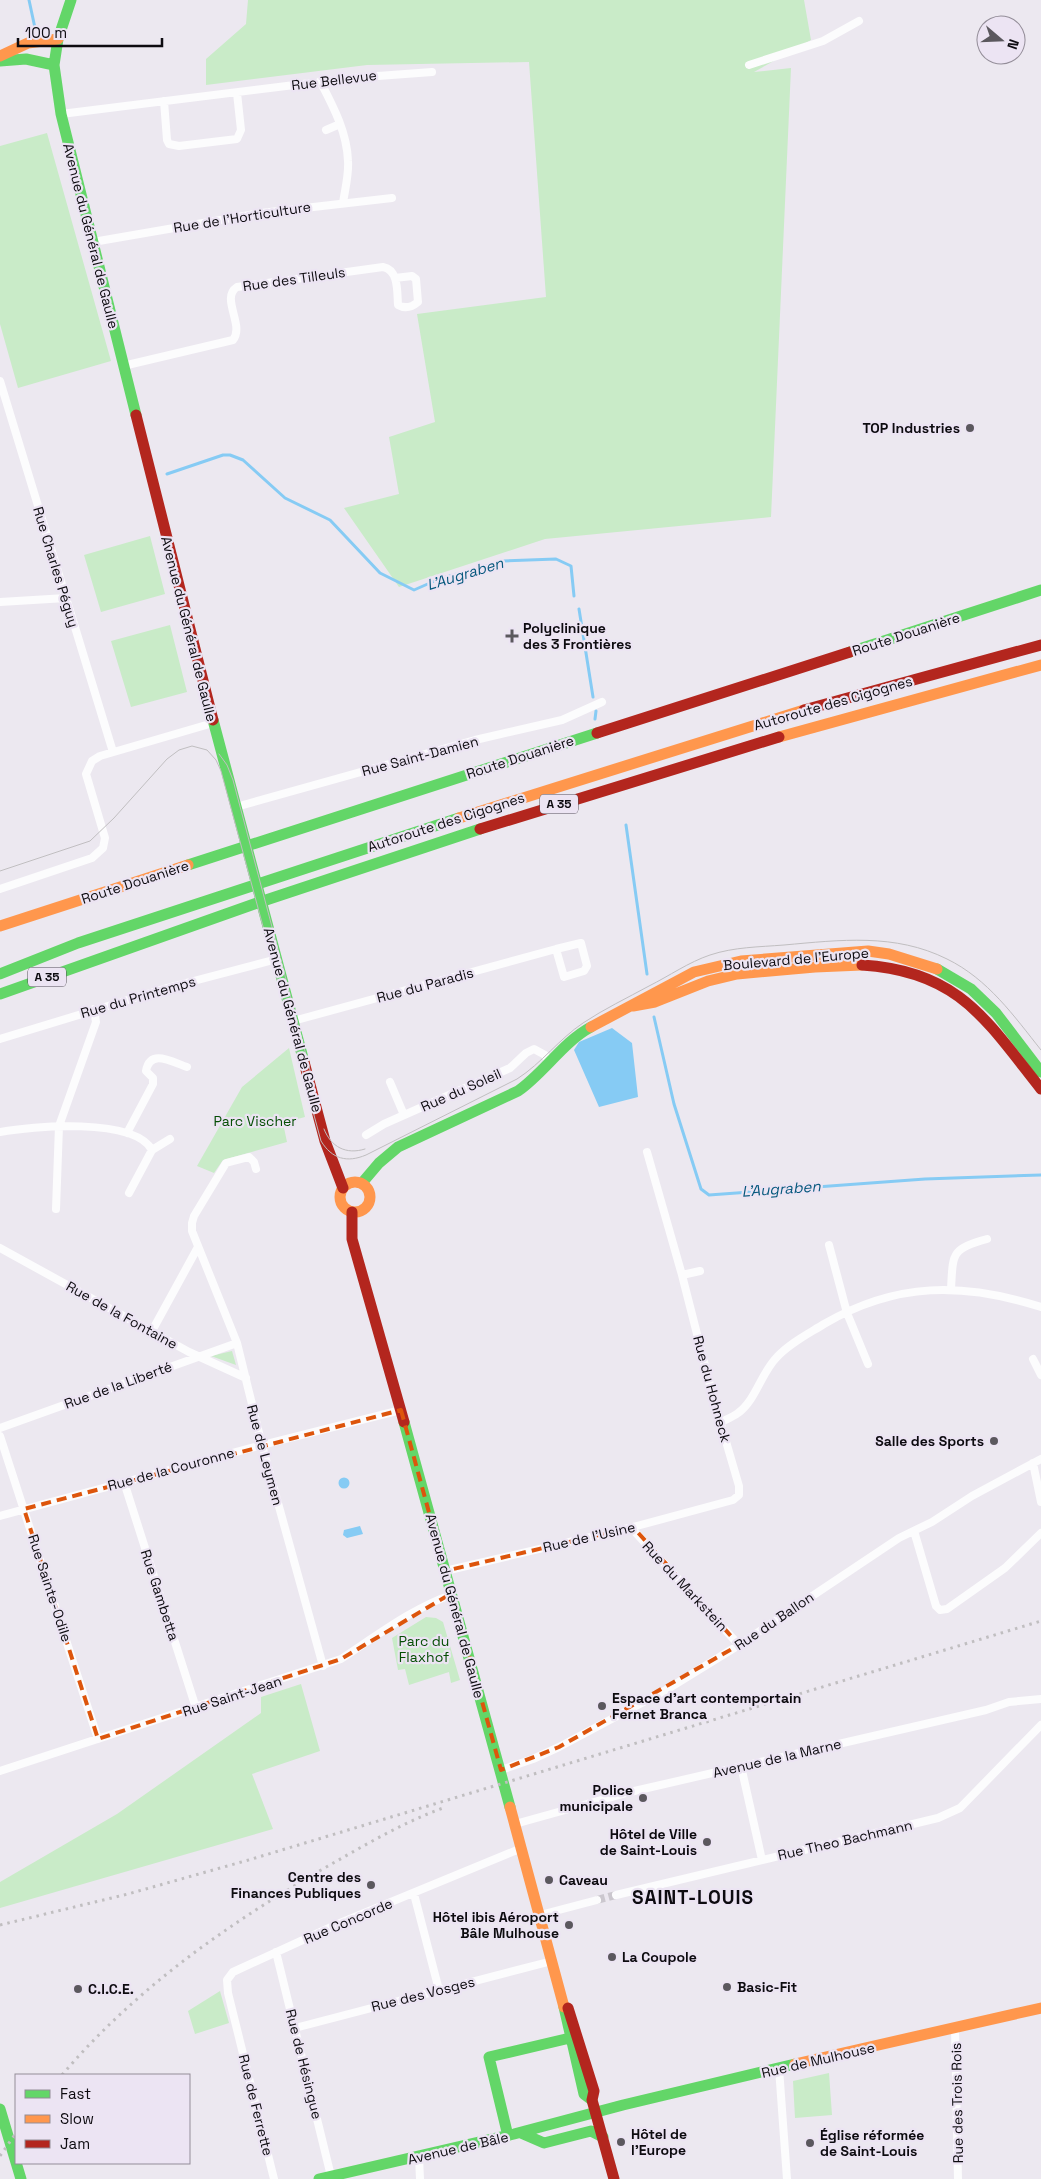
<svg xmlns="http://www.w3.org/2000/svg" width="1041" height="2179" font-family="'Space Grotesk',sans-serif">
	<rect width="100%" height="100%" fill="#ece8f0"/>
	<path fill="#c9ebc8" d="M248,0H804L811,40L754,72L791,68L771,517L545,539L399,587L344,508L399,494L389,437L435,422L417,314L546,297L529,62L367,65L206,85V59L246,24Z
		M47,133L111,361L18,388L0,324V146Z
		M150,536L165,594L101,612L84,555Z
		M170,625L187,692L131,707L111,641Z
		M289,1048L305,1117L283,1123L287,1142L223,1160L214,1173L197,1166L242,1087Z
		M232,1351L236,1365L211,1356Z
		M426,1617L436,1618L443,1622L460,1680L451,1683L449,1672L409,1685L405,1669L398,1670L392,1638Z
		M301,1684L320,1751L252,1774L273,1829L0,1908V1882L117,1814L261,1713V1697Z
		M220,1991L229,2023L195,2034L188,2011Z
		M829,2073L832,2115L795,2118L793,2081Z"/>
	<path fill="#86cbf4" d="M612,1028L632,1043L638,1097L599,1107L574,1050L579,1042Z
		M338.5 1483a5.5 5.5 0 1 1 11 0a5.5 5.5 0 1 1-11 0Z
		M360,1526L363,1534L347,1538L343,1535L344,1530Z"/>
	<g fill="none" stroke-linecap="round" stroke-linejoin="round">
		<path stroke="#86cbf4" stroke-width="3" d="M29,0L35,28
			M167,474L223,455H230L243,460L285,498L330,520L380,573L414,590L439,579L504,561L556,559L571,566L574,596
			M579,609L593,697
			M595,719L596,711
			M626,825L647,974
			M654,1017L674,1104L701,1189L709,1195L925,1179L1041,1175"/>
		<path stroke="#cbc7ce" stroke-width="8" stroke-dasharray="8 4" stroke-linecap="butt" d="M597,1900L616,1895"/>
		<path stroke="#fcfcfd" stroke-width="8" d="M749,65L823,41L859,21
			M320,81C333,106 347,132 348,161C349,175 345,189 343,203
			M164,101L167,140L169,144L179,146L237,139L241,130L237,93
			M61,114L351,78L432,72
			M326,130L340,124
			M93,242L261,213L392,198
			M123,366L233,340C245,325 220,298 237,287L383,267C399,270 397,292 398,305C405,309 412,307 418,302L416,279L412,276L395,278
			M0,381L113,752
			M0,602L66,598
			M236,807L475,740L562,720L602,702
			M0,889L92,858L103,848L105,838L86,774L92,761L100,756L213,723
			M293,1021L556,949L581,943L587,966L584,971L564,977L556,949
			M0,1039L167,988L277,959
			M390,1082L404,1115
			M0,1132C31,1126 134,1117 152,1150L129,1193
			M127,1133L153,1084V1078L146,1071C150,1048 172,1062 187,1067
			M366,1135L384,1124L510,1068L526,1053L534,1049L545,1055L549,1062
			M152,1150L170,1139
			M256,1169L254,1162L249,1157L226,1163L194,1216L192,1223V1231L237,1343L262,1445L323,1666
			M56,1209L59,1126L96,1022L94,1009
			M829,1245L847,1313L868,1364
			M0,1248L189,1352L246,1378
			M682,1275L700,1271
			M951,1289C953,1253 951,1249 987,1239
			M152,1331L198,1247
			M1033,1359L1041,1375
			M721,1422C727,1419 733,1417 738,1413C756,1400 761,1373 777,1357C790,1343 808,1334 824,1324C896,1282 963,1282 1041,1307
			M0,1428L237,1343
			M0,1436L98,1739
			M1033,1463L1041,1502
			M124,1482L196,1708
			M0,1516L262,1445L401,1410
			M633,1527L636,1533L739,1645
			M914,1531L936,1606L940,1610L947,1609L1005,1568L1041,1533
			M445,1571L633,1527L733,1500L739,1495V1486L713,1397L682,1275L647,1152
			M741,1766L762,1860
			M501,1770L533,1759L559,1747L666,1690L739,1645L899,1538L932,1522L972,1496L1041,1459
			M0,1771L341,1659C372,1639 417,1605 452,1595
			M515,1824L630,1792L986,1710L1009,1702L1041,1699
			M414,1894L439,1990
			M616,1895L938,1818L960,1808L1041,1725
			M540,1915L597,1900
			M276,1952L331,2176
			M295,2028L552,1961
			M955,2028L958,2179
			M779,2068L787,2179
			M419,2157L420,2179
			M274,2179L228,1993L227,1980L233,1972L340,1923L522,1848"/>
		<path stroke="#63d668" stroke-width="11" d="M71,0L58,39L54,65L61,114L136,415
			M0,61L26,59L54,65
			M850,652L1041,590
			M213,720L304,1062
			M188,865L597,733
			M937,969L971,989L996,1013L1041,1072
			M0,974L78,943L459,818
			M0,994L257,903L480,829
			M362,1183L379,1163L398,1147L518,1091C544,1073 563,1042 591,1027
			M404,1422L510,1807
			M564,2007L584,2094L592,2100
			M0,2109L21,2179
			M521,2133L544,2143L591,2131L603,2137
			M508,2136L489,2057L570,2038
			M319,2179L514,2134L623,2105L795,2064"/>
		<path stroke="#ff974d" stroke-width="11" d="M0,56L28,43L58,39
			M779,737L1041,665
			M459,818L804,710
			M0,926L188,865
			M633,1006L655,1002L708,981L737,974L815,967L862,965
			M591,1027L694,972L741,961L868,951L889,954L937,969
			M340 1197a15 15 0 1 1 30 0a15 15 0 1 1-30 0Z
			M510,1807L564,2007
			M795,2064L1041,2008"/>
		<path stroke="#b3261e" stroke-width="11" d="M136,415L213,720
			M804,710L1041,645
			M597,733L850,652
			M480,829L779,737
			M862,965C959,971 986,1020 1041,1089
			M304,1062L325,1141L343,1188
			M352,1212V1239L404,1422
			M568,2008L594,2091L592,2100L614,2179"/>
		<path stroke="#c0bec0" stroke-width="1" d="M219,754L227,765L233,780L310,1070
			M0,871L90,841L114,818L167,759L179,750L192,746L207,750L216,760L221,771L321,1141C332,1159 347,1163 366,1155L517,1079C542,1063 559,1039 583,1023C604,1009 627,998 649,986C669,976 689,962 710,955C734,947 759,947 784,945C840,940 895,933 947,959C988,979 1014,1016 1041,1050
			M324,1129C331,1147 346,1155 365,1149"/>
		<path stroke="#c0bec0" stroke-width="3" stroke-dasharray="2.5 5" stroke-linecap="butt" d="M0,1925L128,1894L252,1859L1041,1621
			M62,2075C136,1988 229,1923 328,1866C365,1845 402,1823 443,1808
			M0,2156L16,2133"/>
	</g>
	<path fill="none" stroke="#dd550c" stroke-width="4" stroke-dasharray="10 6" stroke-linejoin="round" d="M401,1410L445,1571L633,1527L739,1645L559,1747L501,1770L452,1593L341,1659L98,1739L24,1509Z"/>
	<g fill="#5b585e" stroke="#ece4f3" stroke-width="2">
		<circle cx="970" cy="428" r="5"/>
		<path d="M509.5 628.5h5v5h5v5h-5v5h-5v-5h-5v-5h5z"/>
		<circle cx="994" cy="1441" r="5"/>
		<circle cx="602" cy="1706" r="5"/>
		<circle cx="643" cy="1798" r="5"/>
		<circle cx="707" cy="1842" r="5"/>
		<circle cx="549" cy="1880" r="5"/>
		<circle cx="371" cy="1885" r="5"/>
		<circle cx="569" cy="1925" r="5"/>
		<circle cx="612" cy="1957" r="5"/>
		<circle cx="727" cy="1987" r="5"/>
		<circle cx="78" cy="1989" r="5"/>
		<circle cx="621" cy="2142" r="5"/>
		<circle cx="810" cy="2143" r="5"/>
	</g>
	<g text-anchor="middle" stroke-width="4.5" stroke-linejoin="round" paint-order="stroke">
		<g fill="#ece4f3" stroke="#504c54" stroke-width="1">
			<rect x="540" y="794.5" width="38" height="19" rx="4"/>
			<rect x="28" y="967.5" width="38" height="19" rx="4"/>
		</g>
		<g font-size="12" font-weight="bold" fill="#0d0b10">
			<text x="559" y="808">A 35</text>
			<text x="47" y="981">A 35</text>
		</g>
		<g font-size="14" fill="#0d0b10" stroke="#ece4f3">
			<text transform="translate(334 80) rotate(-7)" y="5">Rue Bellevue</text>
			<text transform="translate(242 217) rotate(-9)" y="5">Rue de l'Horticulture</text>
			<text transform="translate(91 236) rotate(76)" y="5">Avenue du Général de Gaulle</text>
			<text transform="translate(294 279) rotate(-8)" y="5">Rue des Tilleuls</text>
			<text transform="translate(56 567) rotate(73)" y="5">Rue Charles Péguy</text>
			<text transform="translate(189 629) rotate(76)" y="5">Avenue du Général de Gaulle</text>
			<text transform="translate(906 634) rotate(-18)" y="5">Route Douanière</text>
			<text transform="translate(833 703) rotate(-16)" y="5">Autoroute des Cigognes</text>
			<text transform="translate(420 756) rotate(-15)" y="5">Rue Saint-Damien</text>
			<text transform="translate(520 757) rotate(-18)" y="5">Route Douanière</text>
			<text transform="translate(446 822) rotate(-18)" y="5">Autoroute des Cigognes</text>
			<text transform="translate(135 882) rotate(-18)" y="5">Route Douanière</text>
			<text transform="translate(796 959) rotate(-5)" y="5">Boulevard de l'Europe</text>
			<text transform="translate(425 985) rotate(-15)" y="5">Rue du Paradis</text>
			<text transform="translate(138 997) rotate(-16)" y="5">Rue du Printemps</text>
			<text transform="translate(293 1020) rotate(75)" y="5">Avenue du Général de Gaulle</text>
			<text transform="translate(461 1090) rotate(-24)" y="5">Rue du Soleil</text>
			<text transform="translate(122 1315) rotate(29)" y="5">Rue de la Fontaine</text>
			<text transform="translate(118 1385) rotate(-20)" y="5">Rue de la Liberté</text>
			<text transform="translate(712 1389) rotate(75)" y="5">Rue du Hohneck</text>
			<text transform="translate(265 1455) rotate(75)" y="5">Rue de Leymen</text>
			<text transform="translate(171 1469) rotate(-15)" y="5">Rue de la Couronne</text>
			<text transform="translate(589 1537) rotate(-13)" y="5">Rue de l'Usine</text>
			<text transform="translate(685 1586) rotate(47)" y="5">Rue du Markstein</text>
			<text transform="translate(50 1588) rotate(72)" y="5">Rue Sainte-Odile</text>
			<text transform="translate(160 1595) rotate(72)" y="5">Rue Gambetta</text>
			<text transform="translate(455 1606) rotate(75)" y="5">Avenue du Général de Gaulle</text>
			<text transform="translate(774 1621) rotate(-34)" y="5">Rue du Ballon</text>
			<text transform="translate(232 1696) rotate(-18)" y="5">Rue Saint-Jean</text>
			<text transform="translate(777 1758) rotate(-13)" y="5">Avenue de la Marne</text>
			<text transform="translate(845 1840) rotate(-13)" y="5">Rue Theo Bachmann</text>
			<text transform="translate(348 1921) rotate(-23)" y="5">Rue Concorde</text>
			<text transform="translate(423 1994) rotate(-14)" y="5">Rue des Vosges</text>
			<text transform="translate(818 2060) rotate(-13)" y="5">Rue de Mulhouse</text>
			<text transform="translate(304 2064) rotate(76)" y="5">Rue de Hésingue</text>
			<text transform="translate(957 2103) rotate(-91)" y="5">Rue des Trois Rois</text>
			<text transform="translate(256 2105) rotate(76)" y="5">Rue de Ferrette</text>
			<text transform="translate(458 2148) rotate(-13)" y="5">Avenue de Bâle</text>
		</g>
		<g font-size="14" font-weight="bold" fill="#0d0b10" stroke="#ece4f3" text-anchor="start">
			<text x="960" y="433" text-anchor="end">TOP Industries</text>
			<text x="523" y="633">Polyclinique<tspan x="523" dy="16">des 3 Frontières</tspan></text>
			<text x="984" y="1446" text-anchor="end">Salle des Sports</text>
			<text x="612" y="1703">Espace d'art contemportain<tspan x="612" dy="16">Fernet Branca</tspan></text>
			<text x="633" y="1795" text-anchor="end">Police<tspan x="633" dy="16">municipale</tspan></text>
			<text x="697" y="1839" text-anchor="end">Hôtel de Ville<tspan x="697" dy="16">de Saint-Louis</tspan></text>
			<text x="361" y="1882" text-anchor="end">Centre des<tspan x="361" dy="16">Finances Publiques</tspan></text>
			<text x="559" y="1885">Caveau</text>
			<text x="559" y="1922" text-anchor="end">Hôtel ibis Aéroport<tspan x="559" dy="16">Bâle Mulhouse</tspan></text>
			<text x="622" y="1962">La Coupole</text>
			<text x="737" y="1992">Basic-Fit</text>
			<text x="88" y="1994">C.I.C.E.</text>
			<text x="631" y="2139">Hôtel de<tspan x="631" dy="16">l'Europe</tspan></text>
			<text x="820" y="2140">Église réformée<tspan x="820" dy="16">de Saint-Louis</tspan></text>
		</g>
		<g font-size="14" fill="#054e04" stroke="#ece4f3">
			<text x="255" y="1126">Parc Vischer</text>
			<text x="424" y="1646">Parc du<tspan x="424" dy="16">Flaxhof</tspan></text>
		</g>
		<g font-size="15" font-style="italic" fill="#06587d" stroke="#ece4f3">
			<text transform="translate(465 574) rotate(-17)" y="5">L'Augraben</text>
			<text transform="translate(781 1189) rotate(-4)" y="5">L'Augraben</text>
		</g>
		<g font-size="19" font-weight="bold" letter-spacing="1" fill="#0d0b10" stroke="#ece4f3">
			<text x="693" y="1904">SAINT-LOUIS</text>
		</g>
	</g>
	<rect x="15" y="2074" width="175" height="90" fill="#ece4f3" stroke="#938d98"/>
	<rect x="25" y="2090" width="25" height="8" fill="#63d668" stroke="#938d98"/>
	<text x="60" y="2099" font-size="15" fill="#0d0b10">Fast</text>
	<rect x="25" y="2115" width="25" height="8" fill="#ff974d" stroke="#938d98"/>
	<text x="60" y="2124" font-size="15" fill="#0d0b10">Slow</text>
	<rect x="25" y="2140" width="25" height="8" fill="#b3261e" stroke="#938d98"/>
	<text x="60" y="2149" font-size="15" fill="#0d0b10">Jam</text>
	<g transform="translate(1001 40) rotate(109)"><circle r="24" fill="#ece4f3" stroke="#938d98"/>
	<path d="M0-4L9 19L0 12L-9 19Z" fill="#5b585e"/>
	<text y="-8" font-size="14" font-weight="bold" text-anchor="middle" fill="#0d0b10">N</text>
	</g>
	<path d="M18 38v8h144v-8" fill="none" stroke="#0d0b10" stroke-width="2.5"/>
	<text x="25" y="38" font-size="15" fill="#0d0b10" stroke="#ece4f3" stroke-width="4" paint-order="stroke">100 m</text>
</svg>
